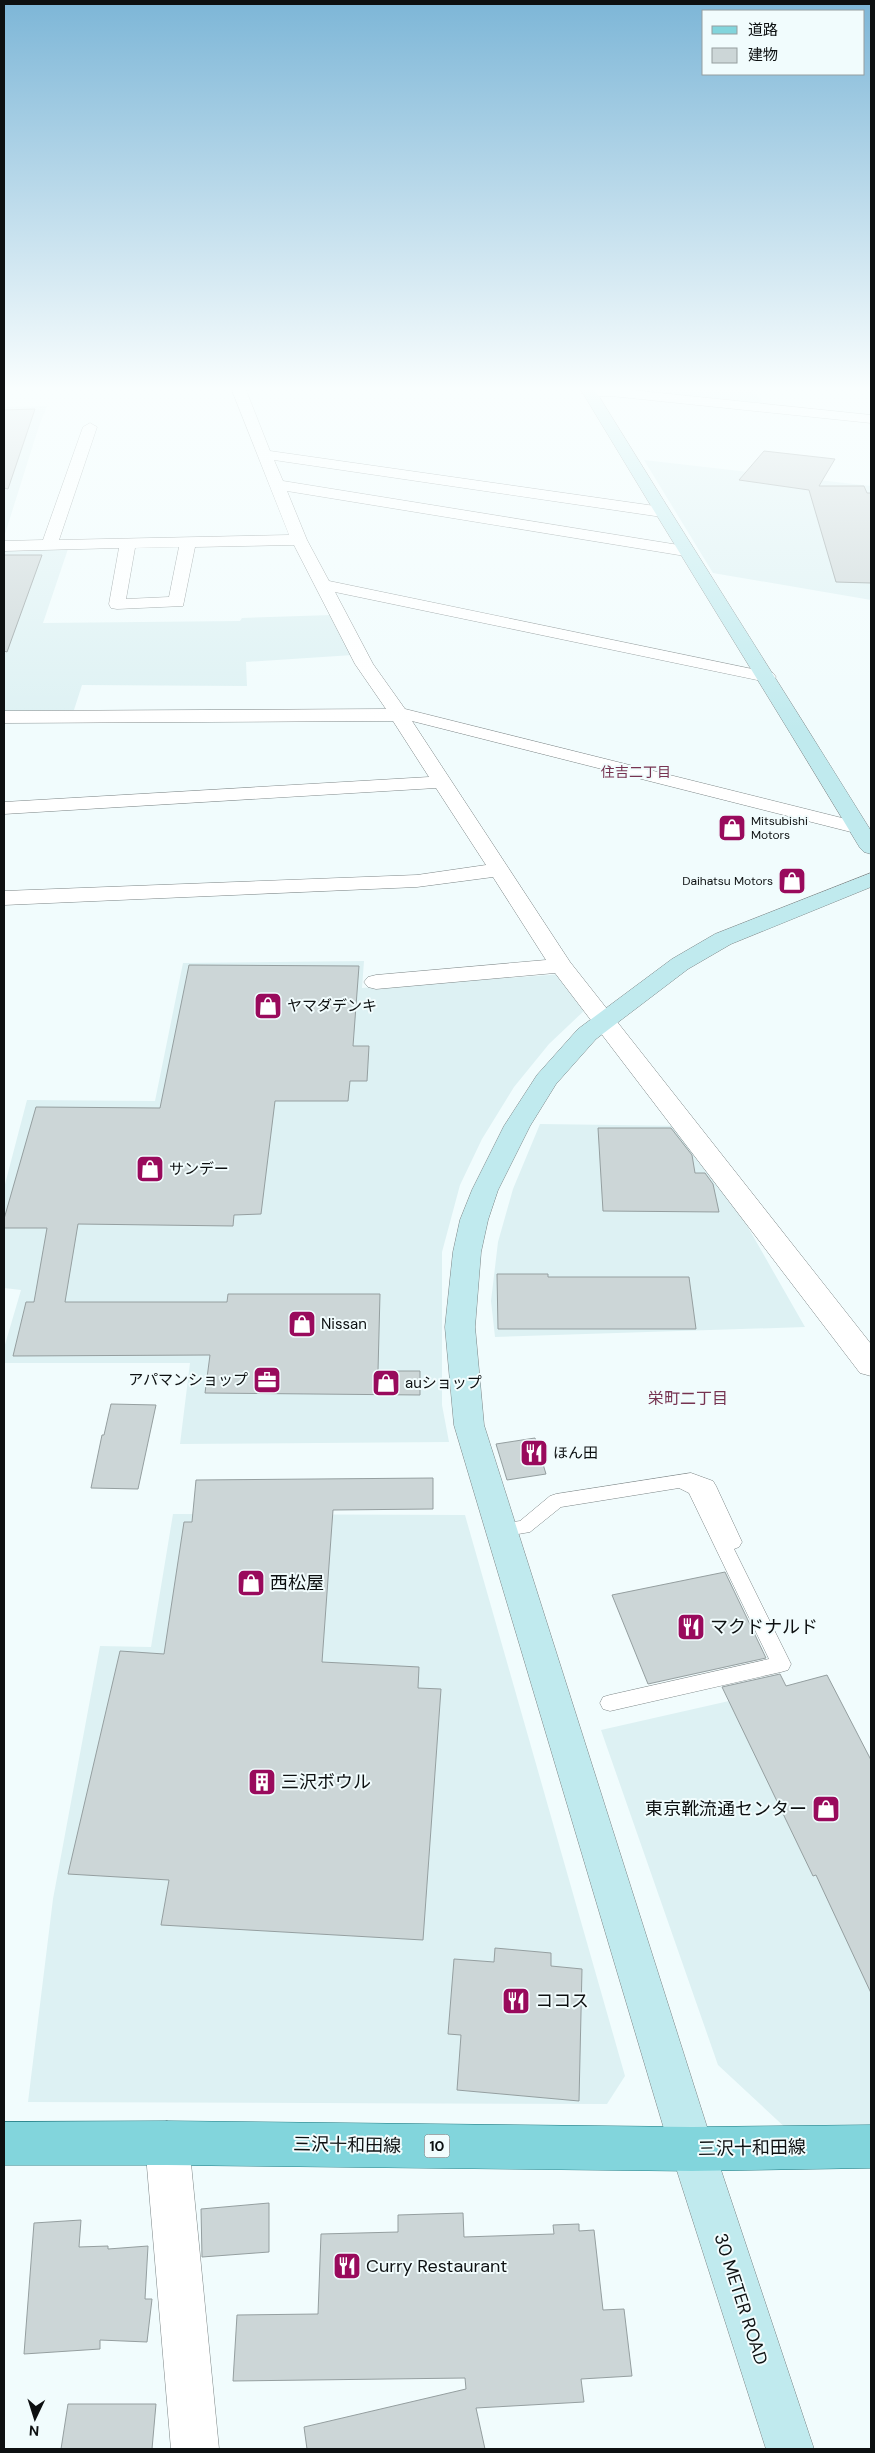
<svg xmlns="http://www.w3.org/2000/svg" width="875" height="2453" font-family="'DM Sans','Noto Sans JP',sans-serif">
	<rect width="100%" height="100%" fill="#f1fcfd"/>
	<path fill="#ddf1f3" d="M621,390H753L764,404Z
		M47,406L39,426L4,537V407Z
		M644,460L871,486V600L713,573Z
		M68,549L43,623L240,621L242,618L332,615L353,655L246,662L247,686L82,685L73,713H4V551Z
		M364,961L362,988L564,974L587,1008L549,1044L514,1087L482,1139L460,1185L442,1252V1405L449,1442L180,1444L190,1363H4V1348L21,1290L4,1288V1188L27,1100L155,1101L183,963Z
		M540,1124L690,1126L805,1327L495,1337L491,1301L498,1242L513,1189Z
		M173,1514L465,1515L625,2076L607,2104L28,2102L53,1899L100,1646L151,1647Z
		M827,1675L871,1760V2129L790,2132L718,2065L601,1730L729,1701Z"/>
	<path fill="#ccd6d7" stroke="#959fa0" d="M35,409L8,489L4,488V410Z
		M764,451L835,459L819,486H864L867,493H871V583L836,582L809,490L739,480Z
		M4,555H42L7,652L4,651Z
		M189,965L359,966L353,1046H369L367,1081H350L348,1101H275L261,1214L234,1215L233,1226L78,1224L65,1302H227L228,1294H380L378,1371H420V1395L205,1393L210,1355L13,1356L26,1302H34L47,1228H4V1219L36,1107L160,1108Z
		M598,1128H671L692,1155L695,1173H705L713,1184L719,1212L603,1211Z
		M497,1274H548V1277H689L696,1329H498Z
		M111,1404L156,1405L138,1489L91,1488L102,1435H104Z
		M535,1438L546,1474L507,1480L496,1444Z
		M433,1478V1509L333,1510L322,1662L419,1667L418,1688L441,1689L423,1940L161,1925L169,1880L68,1874L120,1651L164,1654L184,1522H192L196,1480Z
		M725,1572L766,1658L648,1684L612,1595Z
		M780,1674L786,1686L827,1675L871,1760V1993L816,1875L813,1876L722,1687Z
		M495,1948L551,1953V1966L582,1969L579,2101L457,2090L461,2035L448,2034L454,1959L494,1962Z
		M269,2203V2252L202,2257L201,2209Z
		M463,2213L464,2237L554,2234L553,2225L579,2224V2231L594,2230L603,2310L624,2309L632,2376L581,2379L584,2402L476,2408L485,2449H307L304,2427L466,2389L465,2378L233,2381L237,2315L318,2314L321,2234L398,2232V2215Z
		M81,2220L79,2247L108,2246V2249L148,2246L145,2299H152L147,2342L100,2340V2349L24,2354L34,2223Z
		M68,2404H156L152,2449H61Z"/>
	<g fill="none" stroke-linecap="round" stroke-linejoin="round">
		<defs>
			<path id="lane" d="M691,1473L713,1481L716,1486L742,1542L739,1547L734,1549L791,1664L788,1670L781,1672L610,1711L603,1709L600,1703L603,1697L610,1695L769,1659L689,1493L679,1488L561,1507L530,1532L500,1537L494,1535L491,1530L494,1525L520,1521L550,1496L556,1494Z"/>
			<path id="street" d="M232,390H246L270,451L662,507L670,512L662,517L274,460L283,481L685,546L693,551L685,556L287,491L307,540L329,581L767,672L773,673L776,677L773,681L767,682L335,592L373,664L405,709L866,824L869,828L866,832L859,834L412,721L570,962L871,1344V1376L860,1373L555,973L376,989L368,987L364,982L368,977L376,975L546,960L493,877L417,887L4,905V891L417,875L486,865L436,788L4,814V802L429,777L393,721L4,723V711L386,709L355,664L294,545L195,547L183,606L117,609L111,608L109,604L119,548L4,551V541L43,540L83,427L90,423L97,427L59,540L289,535ZM179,547L169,597L126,599L135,548Z
				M585,390H631L871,415V423L611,396L589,397L582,393Z
				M167,2121L182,2128L189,2143L219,2449H171L145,2143L152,2128Z"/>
			<path id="secondary" d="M581,390H595C686,538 780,684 871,831V854L864,852L860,848C768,695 673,544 581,390Z
				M871,873V887L731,944L688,969L596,1039L556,1084L530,1126L498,1190L488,1220L481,1252L475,1327L484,1425L714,2149L814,2449H766L670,2149L454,1425L445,1327L453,1252L460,1220L472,1190L504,1126L537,1075L578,1029L672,959L715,934Z"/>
			<path id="primary" d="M167,2121L692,2127L871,2125V2168L692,2171L167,2165H4V2122Z"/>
		</defs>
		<use href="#lane" stroke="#7d8687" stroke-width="1"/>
		<use href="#street" stroke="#7d8687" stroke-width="1"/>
		<use href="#secondary" stroke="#7d8687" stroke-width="1"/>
		<use href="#primary" stroke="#227e86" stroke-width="1"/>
		<use href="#lane" fill="#fff" fill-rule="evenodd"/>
		<use href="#street" fill="#fff" fill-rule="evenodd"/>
		<use href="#secondary" fill="#c0eaee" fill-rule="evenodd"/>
		<use href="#primary" fill="#82d5dc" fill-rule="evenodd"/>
	</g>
	<linearGradient id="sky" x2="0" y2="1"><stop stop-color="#7db6d7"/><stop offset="0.53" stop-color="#f9fefe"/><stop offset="1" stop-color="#f9fefe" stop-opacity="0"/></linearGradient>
	<rect width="875" height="733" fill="url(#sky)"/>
	<defs>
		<symbol id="shop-square" viewBox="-11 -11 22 22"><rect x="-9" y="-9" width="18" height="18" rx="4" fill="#990a5c" stroke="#f1fcfd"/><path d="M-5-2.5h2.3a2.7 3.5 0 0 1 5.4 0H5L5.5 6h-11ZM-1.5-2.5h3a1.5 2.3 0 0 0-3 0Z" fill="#fff"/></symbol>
		<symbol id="office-square" viewBox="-11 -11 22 22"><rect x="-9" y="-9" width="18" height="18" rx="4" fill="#990a5c" stroke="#f1fcfd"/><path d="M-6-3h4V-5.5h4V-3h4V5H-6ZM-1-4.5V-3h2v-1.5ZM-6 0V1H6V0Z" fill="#fff"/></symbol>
		<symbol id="restaurant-square" viewBox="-11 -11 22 22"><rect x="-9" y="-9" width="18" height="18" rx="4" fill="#990a5c" stroke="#f1fcfd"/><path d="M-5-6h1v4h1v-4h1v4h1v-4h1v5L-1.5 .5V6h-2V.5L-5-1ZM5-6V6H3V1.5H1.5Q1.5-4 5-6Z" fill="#fff"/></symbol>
		<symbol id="building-square" viewBox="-11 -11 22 22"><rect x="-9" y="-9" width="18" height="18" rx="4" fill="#990a5c" stroke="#f1fcfd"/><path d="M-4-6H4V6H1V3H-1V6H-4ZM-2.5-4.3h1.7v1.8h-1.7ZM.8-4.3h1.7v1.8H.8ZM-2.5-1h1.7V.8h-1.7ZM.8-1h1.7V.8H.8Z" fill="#fff"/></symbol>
	</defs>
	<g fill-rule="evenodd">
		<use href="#shop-square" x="716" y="812" width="32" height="32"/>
		<use href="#shop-square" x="776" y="865" width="32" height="32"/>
		<use href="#shop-square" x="252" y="990" width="32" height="32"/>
		<use href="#shop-square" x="134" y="1153" width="32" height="32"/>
		<use href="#shop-square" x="286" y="1308" width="32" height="32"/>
		<use href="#office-square" x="251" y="1364" width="32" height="32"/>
		<use href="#shop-square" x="370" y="1367" width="32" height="32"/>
		<use href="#restaurant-square" x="518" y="1437" width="32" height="32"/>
		<use href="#shop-square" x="235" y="1567" width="32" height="32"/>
		<use href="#restaurant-square" x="675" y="1611" width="32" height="32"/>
		<use href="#building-square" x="246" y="1766" width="32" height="32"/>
		<use href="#shop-square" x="810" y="1793" width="32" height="32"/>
		<use href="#restaurant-square" x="500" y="1985" width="32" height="32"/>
		<use href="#restaurant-square" x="331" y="2250" width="32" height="32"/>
	</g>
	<g text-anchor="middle" stroke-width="4" stroke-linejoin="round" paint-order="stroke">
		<g font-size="12" fill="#0d1011" stroke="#f1fcfd" text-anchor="start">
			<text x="751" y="825">Mitsubishi<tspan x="751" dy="14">Motors</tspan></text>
			<text x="773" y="885" text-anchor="end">Daihatsu Motors</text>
		</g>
		<g font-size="14" fill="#763351" stroke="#f1fcfd">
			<text x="636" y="777">住吉二丁目</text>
		</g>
		<rect fill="#f1fcfd" stroke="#515758" stroke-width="1" x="424.5" y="2134.5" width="25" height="23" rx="4"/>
		<g font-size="14" font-weight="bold" fill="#0d1011">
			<text x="437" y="2151">10</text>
		</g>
		<g font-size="15" fill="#0d1011" stroke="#f1fcfd" text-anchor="start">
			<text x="287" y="1011">ヤマダデンキ</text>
			<text x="169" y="1174">サンデー</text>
			<text x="321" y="1329">Nissan</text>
			<text x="248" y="1385" text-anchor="end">アパマンショップ</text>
			<text x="405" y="1388">auショップ</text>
			<text x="553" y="1458">ほん田</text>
		</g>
		<g font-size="16" fill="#763351" stroke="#f1fcfd">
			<text x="688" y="1404">栄町二丁目</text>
		</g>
		<g font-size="18" fill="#0d1011" stroke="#f1fcfd" text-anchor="start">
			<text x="270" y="1589">西松屋</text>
			<text x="710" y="1633">マクドナルド</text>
			<text x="281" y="1788">三沢ボウル</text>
			<text x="807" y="1815" text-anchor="end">東京靴流通センター</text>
			<text x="535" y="2007">ココス</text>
			<text x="366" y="2272">Curry Restaurant</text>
		</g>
		<g font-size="18" fill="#0d1011" stroke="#f1fcfd">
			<text transform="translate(347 2145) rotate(1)" y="6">三沢十和田線</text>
			<text transform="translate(752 2148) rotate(-1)" y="6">三沢十和田線</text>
			<text transform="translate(741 2299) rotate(72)" y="6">30 METER ROAD</text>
		</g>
	</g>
	<rect width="875" height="2453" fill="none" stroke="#0d1011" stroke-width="10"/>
	<rect x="702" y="10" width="162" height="65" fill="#f1fcfd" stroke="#969e9f"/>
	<rect x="712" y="26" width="25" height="8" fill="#82d5dc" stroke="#969e9f"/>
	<text x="748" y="35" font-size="15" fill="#0d1011">道路</text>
	<rect x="712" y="48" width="25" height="15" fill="#ccd6d7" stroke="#969e9f"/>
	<text x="748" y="60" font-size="15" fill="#0d1011">建物</text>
	<g transform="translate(35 2418) rotate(184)" stroke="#f1fcfd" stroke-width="4" paint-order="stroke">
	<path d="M0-4L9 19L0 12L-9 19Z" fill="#0d1011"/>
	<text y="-8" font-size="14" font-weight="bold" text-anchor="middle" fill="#0d1011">N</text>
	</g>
</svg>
